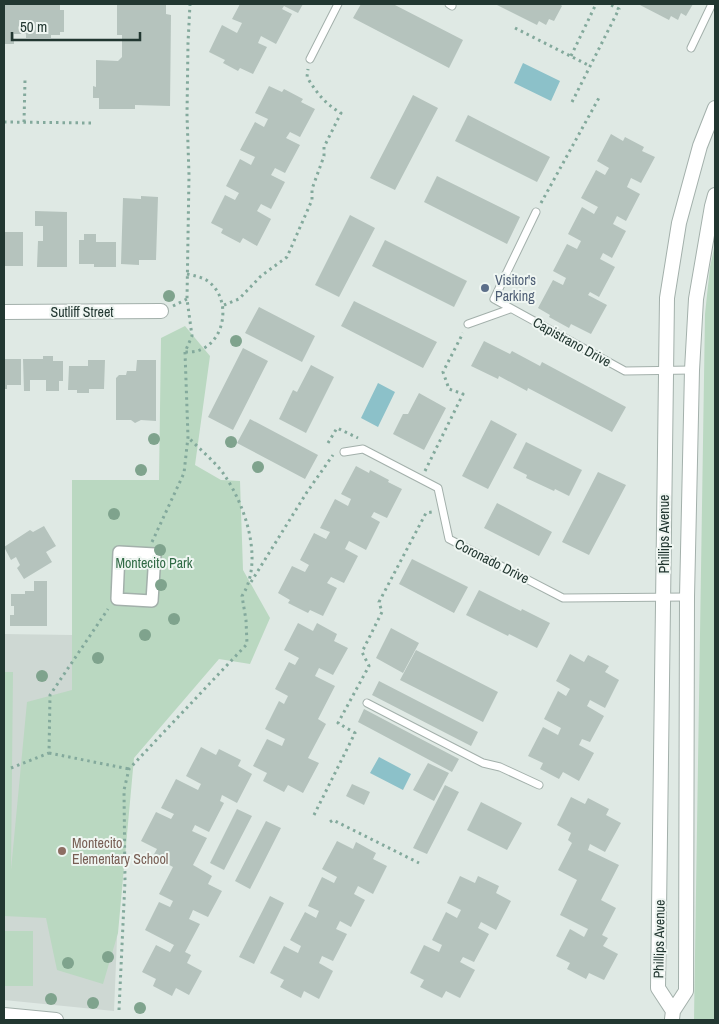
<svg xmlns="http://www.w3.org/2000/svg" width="719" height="1024" font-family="'Archivo Narrow',sans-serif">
	<rect width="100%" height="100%" fill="#dfe9e4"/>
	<path fill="#ced8d3" d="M4,634L72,635V651L124,769L114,1011L4,1000Z"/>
	<path fill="#bad8c1" d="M715,244V1020H694L705,314L710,267Z
		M185,326L210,356L195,465L221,480L240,481L243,570L270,618L250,664L219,659L134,758L118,933L103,984L57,970L46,918L4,916L5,887L4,886V672H13L11,870L27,702L72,690V480H159L161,338Z
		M4,931H33V986H4Z"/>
	<path fill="#8cc1c9" d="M523,63L560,81L551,101L514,83Z
		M378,383L395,392L378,427L361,418Z
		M379,757L411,774L403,790L370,773Z"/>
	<path fill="#b5c3bd" d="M4,4H60V10H64V32H60V35H51V38H26V34H14V44H4Z
		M117,4H166V14L171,15L170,106L135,105V109H99V98H93V86L96,87V60L118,61L122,57V35H117Z
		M240,4H303L298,13L284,6L282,9L292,14L276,44L261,36L258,43L267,47L253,74L240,68L238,71L223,63L225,60L209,52L222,25L237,33L242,23L232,19Z
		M361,4H393L463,40L449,68L353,18Z
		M495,4H560L562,6L554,21L549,19L546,25L539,21L537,25Z
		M638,4H693L686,16L681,13L678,20L671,16L669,20Z
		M269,86L282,92L284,89L303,99L301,102L315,109L300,137L290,132L286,138L300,145L285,173L275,168L271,175L285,182L271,209L261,204L257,211L271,219L257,246L243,238L240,243L221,233L223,229L211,223L225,195L235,200L239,193L226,186L240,159L251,165L255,157L240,150L255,122L264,127L268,119L255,113Z
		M413,95L438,108L395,190L370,178Z
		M468,115L550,157L537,182L455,141Z
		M611,134L623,141L625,137L644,147L642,151L655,157L641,183L631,178L627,187L640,194L626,221L617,216L613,224L626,231L612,258L603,253L600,259L615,267L599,297L590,292L588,295L607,305L591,334L571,324L569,328L549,317L550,315L538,308L553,280L563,285L566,278L553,271L567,244L577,249L581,241L568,234L582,207L594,214L598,207L581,198L596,170L605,175L609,168L597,161Z
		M437,176L520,217L507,244L424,202Z
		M141,196L158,197L156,260H139V265L121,264L123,198L141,199Z
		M35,211L67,212V267H37L38,241H43V226H35Z
		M350,215L375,228L339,297L315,285Z
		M4,232H23V266H4Z
		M84,234H96V242H116V267H94V264H79V240H84Z
		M385,240L467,281L454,307L372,266Z
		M354,301L437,342L423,368L341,326Z
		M259,307L315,336L302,362L245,333Z
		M484,341L510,354L512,351L540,366L542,362L626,407L612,432L528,388L527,391L499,376L498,379L471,366Z
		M243,348L268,361L233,430L208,417Z
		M43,356H53V361H63V381H59V391H46V380H30V391H24L23,359H43Z
		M4,359H21V385H7V389H4Z
		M88,360H105L104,389H89V393H77V390H68L69,366H88Z
		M137,360H156V421L141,420L135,423L131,420H116V378L119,375H126L127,371H136Z
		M311,365L334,377L306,433L279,419L293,390L297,392Z
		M419,393L446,408L424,450L393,434L403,414H408Z
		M250,419L318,455L305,479L237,443Z
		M491,420L517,434L488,489L462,476Z
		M526,442L582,470L569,496L555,489L554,491L526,478L527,475L513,468Z
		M356,466L369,473L370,470L389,480L388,482L402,489L387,518L374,512L371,517L380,522L366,550L349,541L345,549L358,556L344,583L331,577L327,583L337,588L323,616L310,610L308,613L288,603L290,600L278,593L292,566L305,572L309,565L300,560L314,533L326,539L330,532L320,528L335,499L348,506L351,499L341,494Z
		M598,472L626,485L589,555L562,542Z
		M497,503L552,532L539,556L484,528Z
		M44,526L56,546L46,552L52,562L24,579L17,568L20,565L16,557L11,560L4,547L30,530L33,532Z
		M412,559L468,587L454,613L399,584Z
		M34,581H47V626H10V615H14V606H11V594H25V591H34Z
		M479,590L521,611L522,609L550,623L537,648L509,634L508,636L466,615Z
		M298,623L313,631L317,623L337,634L334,641L348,648L333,675L319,668L315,676L335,686L318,719L326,724L308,758L319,763L303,793L288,785L284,792L263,781L267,773L253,766L267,739L282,746L285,739L265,729L279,701L284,704L288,696L275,689L289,662L295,665L299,658L284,650Z
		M391,628L419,643L403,673L376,658Z
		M416,650L498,692L483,722L400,680Z
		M570,654L584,662L588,655L609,666L605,672L619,680L605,708L590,700L587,706L604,716L590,742L582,739L579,745L594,753L579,781L563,772L559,779L540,769L543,763L528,756L543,727L558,735L561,728L544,719L558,691L566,696L570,689L556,681Z
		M379,681L478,732L471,746L372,695Z
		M364,709L459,759L452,772L358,722Z
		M201,747L216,755L219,749L241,760L238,766L252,774L237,803L222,795L220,801L224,803L209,832L195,825L192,831L207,838L193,865L212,876L208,884L222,891L208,917L193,910L189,919L200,924L185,952L191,955L187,963L202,971L189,995L176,988L172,996L153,986L156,979L142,972L156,945L170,952L174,945L145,930L159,902L170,907L173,901L159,894L173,867L153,856L157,849L141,841L156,812L171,819L174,814L161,808L176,779L198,790L201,784L186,776Z
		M428,763L449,773L434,801L413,790Z
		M352,784L370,792L364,805L346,796Z
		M445,785L459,792L427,854L413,848Z
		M571,797L585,804L588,798L609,809L606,815L621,823L605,852L590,844L588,850L619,865L601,900L616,908L602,935L608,938L603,946L618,954L604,980L589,973L586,979L567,969L570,963L556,956L570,929L584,937L588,929L560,915L577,880L558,870L572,843L568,840L571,833L557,825Z
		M481,802L522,823L507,850L467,830Z
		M237,809L252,816L224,870L210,863Z
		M266,821L281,828L250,889L235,881Z
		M337,841L353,849L356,842L376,853L373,859L387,866L373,894L358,886L354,894L365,900L351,927L340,921L336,929L347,934L333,961L322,956L319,963L333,971L319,999L304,991L301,998L280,987L284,980L270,973L284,946L298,953L301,946L290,940L305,912L316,918L319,911L308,906L322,877L334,883L337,877L322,869Z
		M460,876L475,883L478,876L499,886L496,893L511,901L496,930L481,922L478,928L489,934L474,962L463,957L460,962L475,970L460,998L446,991L442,998L420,987L424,980L410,973L424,945L439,952L442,945L432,940L446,912L457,918L461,910L447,903Z
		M270,896L284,903L254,964L239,957Z"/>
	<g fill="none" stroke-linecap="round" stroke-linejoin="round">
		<defs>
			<path id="service" d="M449,4L452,6
				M691,48L712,4
				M310,59L338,4
				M536,212L494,299L625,371L692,370
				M468,324L510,309
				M344,452L363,449L438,488L449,539L563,598L687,597
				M367,703L483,763L500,767L539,785"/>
			<path id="pedestrian" d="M119,552L155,554L152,601L117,599Z"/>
			<path id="minor" d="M4,312L161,311
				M673,1011L658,988L667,298L679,223L700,146L715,108
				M4,1015L56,1020
				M672,1019L673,1011L686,991L687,597L692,370L696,299L712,206L715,195"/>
		</defs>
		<use href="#service" stroke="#a3b0ab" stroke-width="9"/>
		<use href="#pedestrian" stroke="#a3b0ab" stroke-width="14"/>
		<use href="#minor" stroke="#a3b0ab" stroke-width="16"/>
		<path stroke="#83a99c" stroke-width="3" stroke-dasharray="2.5 4" stroke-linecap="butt" d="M515,28L590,66
			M571,56L596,4
			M572,102L619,9L609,4
			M4,122L92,123
			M24,122L25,80
			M541,203L600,96
			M187,274C195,276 203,277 209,282C231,299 226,340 200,350C196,352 190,352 185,352L192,336L187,299L189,175L187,115L188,43L190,4
			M224,305L239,299L261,276L287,257L312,200V189L324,156V147L341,113C325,104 316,92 307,77L308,69
			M173,306L187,299
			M328,443L337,428L358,438
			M425,471L463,394L449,389L443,372L463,333
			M152,542L184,473L188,437L185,352
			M251,582L307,492L333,455
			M49,753L129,769
			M11,768L49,753L50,695L108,609
			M314,815L355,733L338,723L369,666L362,652L382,612L379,602L426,513L432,512
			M330,822L333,820L419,863
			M119,1010L125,881L124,790L129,769L247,644L246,620L242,596C264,562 246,507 225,476C216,462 200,450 188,437"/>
		<use href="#service" stroke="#fff" stroke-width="7"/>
		<use href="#pedestrian" stroke="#fff" stroke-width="11"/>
		<use href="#minor" stroke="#fff" stroke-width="14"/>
	</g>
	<g fill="#7fa38d">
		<circle cx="169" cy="296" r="6"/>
		<circle cx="236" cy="341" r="6"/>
		<circle cx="154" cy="439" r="6"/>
		<circle cx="231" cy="442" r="6"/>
		<circle cx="258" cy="467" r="6"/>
		<circle cx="141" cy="470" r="6"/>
		<circle cx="114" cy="514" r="6"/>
		<circle cx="160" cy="550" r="6"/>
		<circle cx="161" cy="585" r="6"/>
		<circle cx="174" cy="619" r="6"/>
		<circle cx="145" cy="635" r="6"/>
		<circle cx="98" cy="658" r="6"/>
		<circle cx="42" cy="676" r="6"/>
		<circle cx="108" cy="957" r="6"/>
		<circle cx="68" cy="963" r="6"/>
		<circle cx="51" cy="999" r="6"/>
		<circle cx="93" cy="1003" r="6"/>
		<circle cx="140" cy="1008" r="6"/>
	</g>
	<circle fill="#5c6f8a" stroke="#eff6f2" stroke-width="2" cx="485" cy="288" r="5"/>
	<circle fill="#8d6e63" stroke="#eff6f2" stroke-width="2" cx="62" cy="851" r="5"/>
	<g text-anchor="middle" stroke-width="4" stroke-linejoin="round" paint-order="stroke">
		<g font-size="14" fill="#4e5e75" stroke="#eff6f2" text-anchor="start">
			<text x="495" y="285">Visitor's<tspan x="495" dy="16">Parking</tspan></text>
		</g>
		<g font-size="14" fill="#223731" stroke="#eff6f2">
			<text x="82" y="317">Sutliff Street</text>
			<text transform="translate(572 342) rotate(29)" y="5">Capistrano Drive</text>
			<text transform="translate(664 534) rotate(-90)" y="5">Phillips Avenue</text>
			<text transform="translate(492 561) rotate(27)" y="5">Coronado Drive</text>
			<text transform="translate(659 939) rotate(-89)" y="5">Phillips Avenue</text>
		</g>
		<g font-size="14" fill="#306a45" stroke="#eff6f2">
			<text x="154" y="568">Montecito Park</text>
		</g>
		<g font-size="14" fill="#785e54" stroke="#eff6f2" text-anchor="start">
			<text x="72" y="848">Montecito<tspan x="72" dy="16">Elementary School</tspan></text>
		</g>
	</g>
	<rect width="719" height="1024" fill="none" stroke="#223731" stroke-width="10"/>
	<path d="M12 32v8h128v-8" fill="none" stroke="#223731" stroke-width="2.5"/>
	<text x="20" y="32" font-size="15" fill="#223731" stroke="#eff6f2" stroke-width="4" paint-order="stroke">50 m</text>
</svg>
